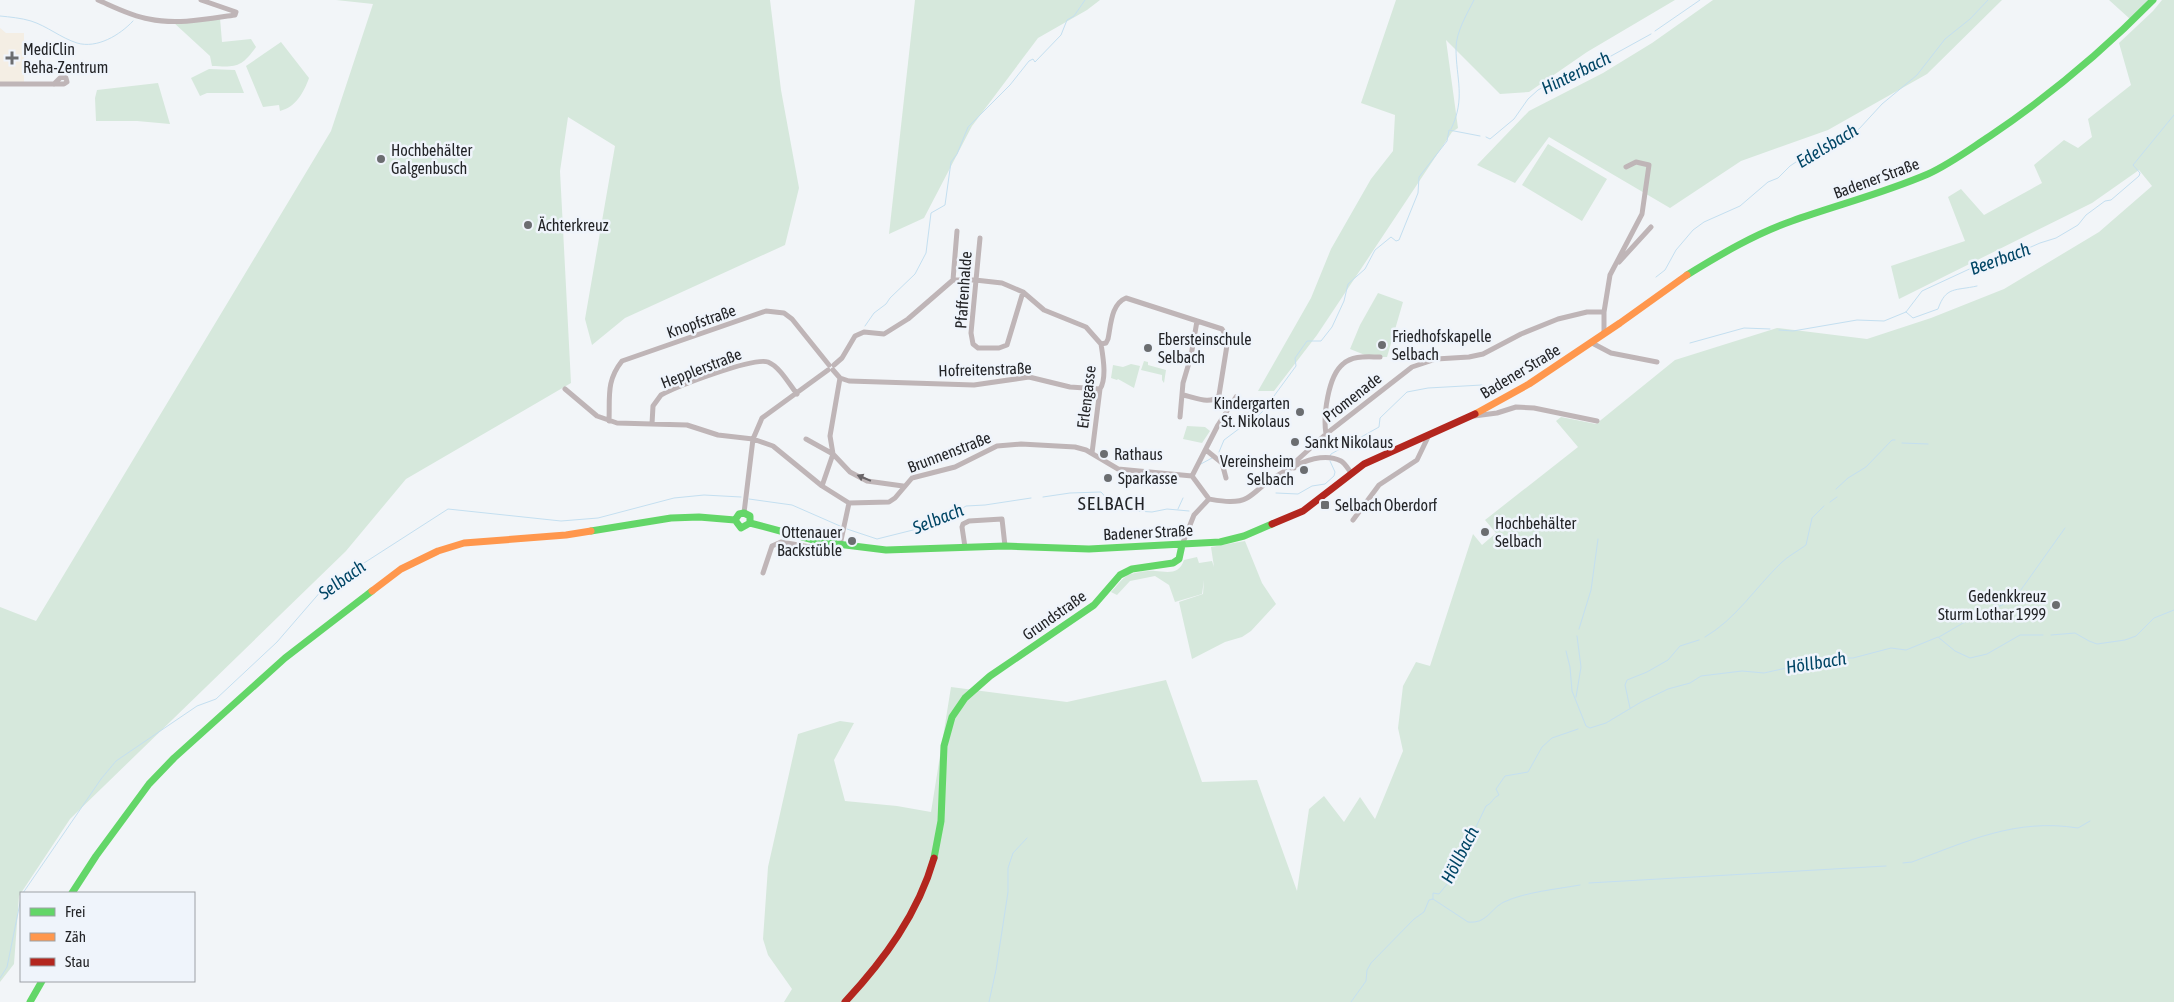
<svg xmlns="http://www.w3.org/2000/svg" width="2174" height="1002" font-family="'Asap Condensed',sans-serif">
	<rect width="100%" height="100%" fill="#f2f5f8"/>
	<path fill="#f4eee4" d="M0,28L6,33H24V83H0Z"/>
	<path fill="#d6e8dc" d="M336,0H770L781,90L799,188L785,245L625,318L592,345L585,319L615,146L568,117L560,171L571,383L406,479L346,551L70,819L19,896L14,964L0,982V607L36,621L331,131L373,4Z
		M915,0H1100L1087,10L1038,38L972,126L924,218L889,234Z
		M1396,0H1675L1587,52L1529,92L1500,94L1446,40L1458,128L1452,132L1317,335L1274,391H1258L1311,298L1331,249L1371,179L1393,151L1395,115L1361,103Z
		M1713,0H2002L1927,74L1828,130L1741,161L1670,208L1549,137L1515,183L1477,165L1529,111L1603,73L1652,43Z
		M2109,0H2149L2130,19Z
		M2162,0H2174V1002H784L792,989L768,955L763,939L768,867L798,734L840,721L854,723L834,760L845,801L897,806L931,812L951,687L1067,702L1166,680L1202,782L1257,780L1297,891L1309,809L1324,796L1344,822L1360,797L1375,819L1403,751L1398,728L1403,686L1416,662L1430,666L1473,534L1482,545L1496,533L1485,520L1578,447L1556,421L1561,417L1596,424L1675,360L1777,328L1867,339L1931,318L2004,289L2099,232L2152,186L2139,170L2092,203L1899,299L1891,266L1965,241L1948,197L1961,189L1984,215L2042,183L2034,165L2064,140L2078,148L2092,137L2088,119L2131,85L2119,43L2153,11Z
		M220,18L222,42L251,39L256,47C241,68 236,67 212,66L210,56L173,22Z
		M281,42L309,78C304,92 296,107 280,111L279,105L263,107L246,66Z
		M209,69L235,70L244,93H207L200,96L191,78Z
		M158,83L170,124L137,121H96L95,98L97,90Z
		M1548,144L1607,179L1582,221L1522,185Z
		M1378,293L1403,302L1387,357H1370L1350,349L1360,325Z
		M1144,361L1148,362V365L1166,370L1164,383L1162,380V375L1141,370Z
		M1131,364L1140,366L1134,388L1118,379L1117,380L1111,378L1113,365L1123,367Z
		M1187,426L1205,427L1210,431L1202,443L1183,439Z
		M1245,541L1262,583L1276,604L1251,631L1242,637L1225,642L1192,659L1179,602L1203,594L1204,580L1202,594L1175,602L1169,585L1155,576L1130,581L1117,595L1111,592C1116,587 1122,578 1128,575C1134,573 1149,570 1155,571C1168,572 1179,575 1184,560L1197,557L1199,563L1212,561L1214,567L1211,547Z"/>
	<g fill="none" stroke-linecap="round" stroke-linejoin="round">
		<path stroke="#c4dff0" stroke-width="1" d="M0,16C10,17 21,18 31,21C47,26 61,38 77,43C97,49 120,35 133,21
			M1655,31L1700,0
			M1451,129C1466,98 1456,79 1456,48C1456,32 1467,14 1474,0
			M1486,137L1490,139L1514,119L1528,99L1538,90L1552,82L1582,72L1651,34
			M1656,277L1665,270L1676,250L1693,230L1704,222L1740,206L1768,182L1778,178L1790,166L1820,146L1859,129L1882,104L1917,75L1945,39L1970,19L1988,0
			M1906,312L1913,318L1938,309C1946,286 1955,291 1977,286
			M865,326L874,313L886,304L890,298L915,274L926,253L931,213L945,205L951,162L957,154L968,127L1010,85L1029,61L1033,59L1035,62L1061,35L1067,20L1074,16L1085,0
			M1779,330L1793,331L1857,320L1884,321L1906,312L1922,291L1978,265L1998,258L2008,257L2040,243L2056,238L2078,225L2086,215L2105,201L2111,200L2139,176L2140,173L2133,165L2174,115
			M1690,343L1744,328L1770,329
			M1902,443L1928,444
			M1219,452L1224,440L1240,428L1248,425L1263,411L1296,366L1295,358L1307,341H1321L1332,327L1344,301L1348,284L1365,269L1375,250L1391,237L1396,241L1399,240L1418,193L1419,177L1447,141L1449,130L1480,136
			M1330,456L1331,454L1379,427L1380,418L1407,392L1428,388L1482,385
			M1199,465L1212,458
			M1836,489L1848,478L1866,467L1892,440H1895
			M1276,493L1298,494L1312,486L1325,484L1334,476L1335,472L1330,461
			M1043,497L1070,493L1101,492L1110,502L1122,510L1152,512L1167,509L1189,511
			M749,499L792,505L840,526
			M1830,502L1837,497
			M1178,509L1183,498
			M847,529L877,539L921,528L948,517L966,506L985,505L1031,498
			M1579,629L1591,590L1598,539
			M2051,635L2075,633L2089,641L2097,644L2125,640L2136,636L2154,618L2174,610
			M1705,637C1736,619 1755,588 1781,563C1788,556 1798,551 1806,545L1812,518L1824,506
			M1939,637L1970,619L2009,602L2018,594L2065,528
			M1566,651L1570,667L1572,691L1586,726L1590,728L1606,723L1641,702L1668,689L1690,683L1701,676L1742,671L1764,673L1831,658H1853L1891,648L1906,650L1938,637L1955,651L1970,658L1987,654L2020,635H2043
			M1576,697L1581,667L1577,636
			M1630,708L1625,685L1627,680L1647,672L1668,660L1680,646L1699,640
			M1903,863L1912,862C1968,841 2016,818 2078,828L2090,821
			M1589,883L1886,866
			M23,893L101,779L116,761L197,706L216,699L277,642L322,590L448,509L561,521L598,518L674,498L704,495L741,497
			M1433,899L1468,922C1487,924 1490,909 1504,902C1525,892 1558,889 1580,885
			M0,978L7,967L21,898
			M989,1002L996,970L1008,892V868L1013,853L1027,838
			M1351,1002L1366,981L1367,970L1371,963L1414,919L1424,912L1429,900L1433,899V893L1439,894L1448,883L1456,861L1458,860V853L1469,843L1472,829H1475L1486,806C1492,804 1493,797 1499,795L1496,789L1505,776L1528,772L1542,747L1552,738L1578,729"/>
		<path stroke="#bfb5b7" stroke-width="5" d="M98,0C114,7 131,16 149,19C177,25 207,19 235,15L236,12L201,0
			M0,84H64L67,82L66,78L61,77L54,84
			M980,238L971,333L973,344L978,348H999L1007,345L1023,292
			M1619,262L1651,227
			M953,280L957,231
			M1604,334V312L1610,275L1642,214L1649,165L1636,162L1626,167
			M1592,343L1611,353L1657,362
			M1101,344L1106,343L1108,339C1111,325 1111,304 1126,298L1222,329L1228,339L1219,395C1211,406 1194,397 1183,395
			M834,365L842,358L855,336L864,332L884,334L908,319L953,280H975L1002,283L1023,292L1044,310L1086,327L1101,344
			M833,370L840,378L849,381L974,385L1029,377L1070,387L1100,389
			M565,389L597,416L617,423L687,425L718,435L753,439L773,446L822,486L849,503L889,502L895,498L912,478L955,467L997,446L1021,444L1075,447L1086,450L1118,469L1192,476L1209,499C1221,501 1236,504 1247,498C1256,493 1263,484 1272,479C1290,467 1320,450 1341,461C1345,463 1348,469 1351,473
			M1474,416L1497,413L1516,407L1534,408L1597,421
			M1180,417L1183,383L1191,356L1197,321
			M609,421C610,397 606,381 622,361L766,311L784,313L792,319L829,365
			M652,424L653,406L661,395C678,386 753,357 768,362C780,367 789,384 797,394
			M1326,434C1323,416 1328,376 1343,364C1353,355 1367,357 1380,357
			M806,439L833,454L850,472L867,481L903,486
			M1206,450L1222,463L1226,478
			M1092,453L1100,389C1107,378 1103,357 1101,344
			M1294,468V463L1326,434L1412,367L1436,359L1469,357L1483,354L1521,334L1558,319L1587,312H1604
			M1192,476L1218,425L1236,397
			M822,486L833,454L830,436L840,378
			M744,513L753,439L762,418L828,370
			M1353,520L1379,485L1417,460L1429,435
			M840,545L849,503
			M1182,545L1194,515L1209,499
			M965,547L962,527L963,524L969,521L1002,519L1005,546
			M763,573L772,546L781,542L816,548L821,542"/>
		<path stroke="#63d668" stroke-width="7" d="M1687,275C1721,254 1755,234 1792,221C1837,205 1884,193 1928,174C1950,164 1970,149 1990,136C2049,96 2103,51 2153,0
			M735,520L739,514L744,513L750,516V523
			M735,520L741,528L750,523
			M750,523L821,542L886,550L1005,546L1089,549L1220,542L1244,536L1272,524
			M591,531L671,518L699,517L735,520
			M934,858L941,821L944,746L952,717L965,698L990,676L1094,605L1120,575L1132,569L1173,563L1179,559L1182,545
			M72,893L96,856L149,784L174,758L285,658L372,591
			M30,1002L42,981"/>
		<path stroke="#ff974d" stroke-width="7" d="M1475,414L1529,384L1620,323L1687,275
			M372,591L401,569L438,551L464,543L566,535L591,531"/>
		<path stroke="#b3261e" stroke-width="7" d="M1272,524L1303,511L1364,464L1475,414
			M845,1002C884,960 918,914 934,858"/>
	</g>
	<defs><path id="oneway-solid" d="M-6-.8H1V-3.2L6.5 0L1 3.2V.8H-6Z" transform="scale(1.25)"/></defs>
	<use fill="#696568" href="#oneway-solid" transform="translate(864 478) rotate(-157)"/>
	<g fill="#6b6d70" stroke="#eff4fb" stroke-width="2">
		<path d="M9.5 50.5h5v5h5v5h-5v5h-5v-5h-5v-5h5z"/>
		<circle cx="381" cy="159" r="5"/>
		<circle cx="528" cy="225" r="5"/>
		<circle cx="1382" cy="345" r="5"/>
		<circle cx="1148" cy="348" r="5"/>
		<circle cx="1300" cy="412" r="5"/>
		<circle cx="1295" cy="442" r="5"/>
		<circle cx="1104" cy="454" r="5"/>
		<circle cx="1304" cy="470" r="5"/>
		<circle cx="1108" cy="478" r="5"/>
		<rect x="1320" y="500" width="10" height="10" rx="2.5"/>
		<circle cx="1485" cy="532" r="5"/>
		<circle cx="852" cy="541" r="5"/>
		<circle cx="2056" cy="605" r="5"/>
	</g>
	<g text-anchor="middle" stroke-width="5" stroke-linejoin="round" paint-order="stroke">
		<g font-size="16" fill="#232427" stroke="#eff4fb" text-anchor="start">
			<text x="23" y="55">MediClin<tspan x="23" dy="18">Reha-Zentrum</tspan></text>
			<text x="391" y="156">Hochbehälter<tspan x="391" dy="18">Galgenbusch</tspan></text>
			<text x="538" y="231">Ächterkreuz</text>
			<text x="1392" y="342">Friedhofskapelle<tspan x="1392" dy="18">Selbach</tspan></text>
			<text x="1158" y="345">Ebersteinschule<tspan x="1158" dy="18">Selbach</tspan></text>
			<text x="1290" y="409" text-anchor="end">Kindergarten<tspan x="1290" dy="18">St. Nikolaus</tspan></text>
			<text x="1305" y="448">Sankt Nikolaus</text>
			<text x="1114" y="460">Rathaus</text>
			<text x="1294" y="467" text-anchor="end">Vereinsheim<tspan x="1294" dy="18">Selbach</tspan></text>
			<text x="1118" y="484">Sparkasse</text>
			<text x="1335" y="511">Selbach Oberdorf</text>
			<text x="1495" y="529">Hochbehälter<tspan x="1495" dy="18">Selbach</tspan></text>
			<text x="842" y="538" text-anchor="end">Ottenauer<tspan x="842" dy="18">Backstüble</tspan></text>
			<text x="2046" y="602" text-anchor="end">Gedenkkreuz<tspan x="2046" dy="18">Sturm Lothar 1999</tspan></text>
		</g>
		<g font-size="16" fill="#232427" stroke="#eff4fb">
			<text transform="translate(1876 178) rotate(-20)" y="6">Badener Straße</text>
			<text transform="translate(963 290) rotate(-86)" y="6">Pfaffenhalde</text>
			<text transform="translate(701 321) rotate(-19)" y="6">Knopfstraße</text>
			<text transform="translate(701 368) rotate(-21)" y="6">Hepplerstraße</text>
			<text transform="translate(985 369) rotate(-2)" y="6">Hofreitenstraße</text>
			<text transform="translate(1520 371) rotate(-31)" y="6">Badener Straße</text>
			<text transform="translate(1086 397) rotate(-83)" y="6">Erlengasse</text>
			<text transform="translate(1352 397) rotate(-38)" y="6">Promenade</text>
			<text transform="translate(949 452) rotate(-21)" y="6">Brunnenstraße</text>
			<text transform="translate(1148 532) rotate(-3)" y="6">Badener Straße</text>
			<text transform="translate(1054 615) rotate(-35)" y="6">Grundstraße</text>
		</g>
		<g font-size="18" font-style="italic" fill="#004565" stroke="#eff4fb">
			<text transform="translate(1576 73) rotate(-26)" y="6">Hinterbach</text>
			<text transform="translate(1827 146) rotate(-31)" y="6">Edelsbach</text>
			<text transform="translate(2000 259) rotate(-20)" y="6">Beerbach</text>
			<text transform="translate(938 519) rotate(-22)" y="6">Selbach</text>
			<text transform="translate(342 580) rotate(-36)" y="6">Selbach</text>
			<text transform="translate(1816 663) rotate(-9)" y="6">Höllbach</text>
			<text transform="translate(1460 855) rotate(-63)" y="6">Höllbach</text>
		</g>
		<g font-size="19" letter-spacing="1" fill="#232427" stroke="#eff4fb">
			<text x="1112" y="510">SELBACH</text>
		</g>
	</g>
	<rect x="20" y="892" width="175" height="90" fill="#eff4fb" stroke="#9da1a6"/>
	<rect x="30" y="908" width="25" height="8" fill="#63d668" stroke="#9da1a6"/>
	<text x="65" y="917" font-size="15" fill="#232427">Frei</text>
	<rect x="30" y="933" width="25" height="8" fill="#ff974d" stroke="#9da1a6"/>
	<text x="65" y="942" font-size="15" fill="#232427">Zäh</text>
	<rect x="30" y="958" width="25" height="8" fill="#b3261e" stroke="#9da1a6"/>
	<text x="65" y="967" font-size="15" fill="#232427">Stau</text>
</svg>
